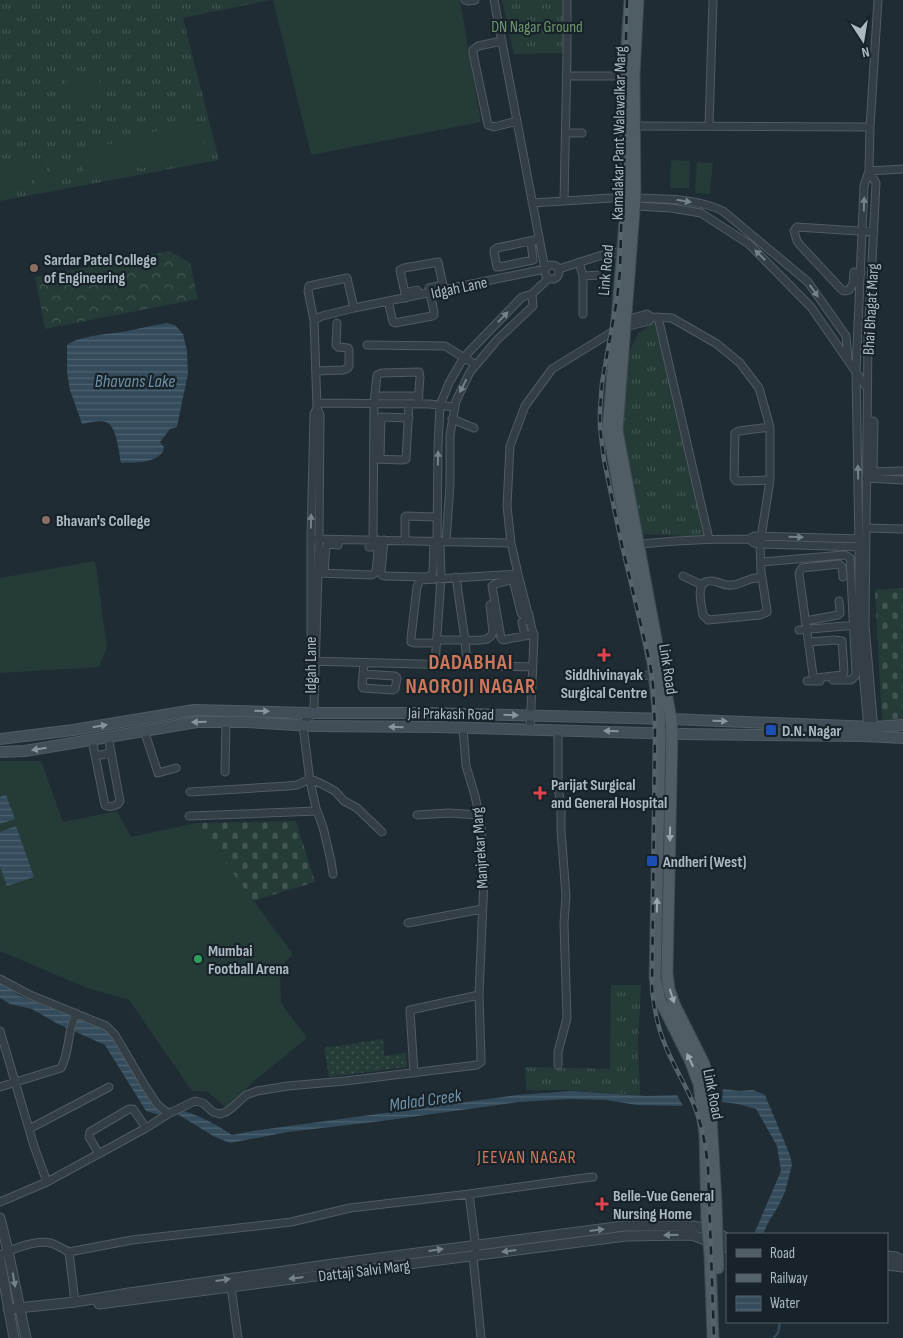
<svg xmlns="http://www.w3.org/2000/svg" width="903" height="1338" font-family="'Sofia Sans Condensed',sans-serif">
	<defs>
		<pattern id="grass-tufts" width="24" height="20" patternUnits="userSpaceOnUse" patternTransform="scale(1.25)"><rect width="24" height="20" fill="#253b37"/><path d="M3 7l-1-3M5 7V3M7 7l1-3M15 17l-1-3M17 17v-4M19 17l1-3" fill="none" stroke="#425552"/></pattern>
		<pattern id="forest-crowns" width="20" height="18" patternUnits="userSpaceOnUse" patternTransform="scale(1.25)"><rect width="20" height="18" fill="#253b37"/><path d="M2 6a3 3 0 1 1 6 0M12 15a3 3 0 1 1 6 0" fill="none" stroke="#425552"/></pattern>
		<pattern id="cemetery-stones" width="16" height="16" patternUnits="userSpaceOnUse" patternTransform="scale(1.25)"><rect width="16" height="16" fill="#253b37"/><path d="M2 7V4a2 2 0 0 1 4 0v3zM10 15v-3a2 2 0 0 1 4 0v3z" fill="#425552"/></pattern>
		<pattern id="garden-dots" width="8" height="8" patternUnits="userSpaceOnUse" patternTransform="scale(1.25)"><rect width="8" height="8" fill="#253b37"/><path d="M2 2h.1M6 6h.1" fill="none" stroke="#425552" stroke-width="1.8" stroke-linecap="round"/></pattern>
		<pattern id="water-rules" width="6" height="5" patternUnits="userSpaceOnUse" patternTransform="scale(1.25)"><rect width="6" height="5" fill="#334b5b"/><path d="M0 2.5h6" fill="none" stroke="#4e6371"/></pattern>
	</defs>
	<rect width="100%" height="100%" fill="#1f2c34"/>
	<path fill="url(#grass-tufts)" d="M0,0H270L183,18L219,160L0,201Z
		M502,0H566V53L514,54Z
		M652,323L655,324L706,537L640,534L621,426L630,350L638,334Z
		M611,985H641L638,1047L640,1095L567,1090H526L525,1067L610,1069Z"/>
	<path fill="url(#forest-crowns)" d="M170,251L190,263L198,299L45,329L35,277Z"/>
	<path fill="url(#cemetery-stones)" d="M903,588V721H882L875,590Z
		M296,821L315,882L253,901L196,823Z"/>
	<path fill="url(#garden-dots)" d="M383,1039L384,1056L406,1053L407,1067L329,1077L324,1048Z"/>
	<path fill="#253b37" d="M273,0H460L481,122L311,155Z
		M99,71L100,102L67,103L66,72Z
		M200,122L207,155L139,169L132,136Z
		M128,141L132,168L85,176L80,149Z
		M59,154L64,179L53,182L48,156Z
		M41,158L46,183L35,185L30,160Z
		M25,160L30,186L19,188L14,162Z
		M671,160L690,161L689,188H670Z
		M697,162L713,163L710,194L695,193Z
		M8,164L13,189L2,191L0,181V165Z
		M94,561L96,566L107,648L99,667L0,673V578Z
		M0,761H41L63,822L117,811L131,837L196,823L293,954L280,967L281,1003L307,1038L253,1082L227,1108L206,1091H192L129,1000L87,988L0,951Z"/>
	<path fill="url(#water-rules)" d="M167,323L175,325L183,334L187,351L188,373L177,427L170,429L160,442L164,447L163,452C152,464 136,462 121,463C119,453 117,426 106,422C99,420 89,423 82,424L70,390L67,372V345C80,335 112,334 128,331C141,328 154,325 167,323Z
		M6,795L15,819L0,824V797Z
		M16,826L34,877L7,886L0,866V832Z
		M0,982L20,996L102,1029L112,1035L155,1106C183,1107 210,1120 232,1135L253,1131L517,1095L571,1091L648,1096L677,1095L683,1106L637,1105L606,1100L570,1099L519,1102L382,1121L288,1132L230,1143L215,1137L174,1112L163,1116L146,1111L105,1045L58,1024L32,1009L10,1004L0,998Z
		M723,1089L739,1091L753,1090L765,1095L790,1155L792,1165L785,1192L778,1207L769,1221L763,1234H754L781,1171L777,1146L756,1109L738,1104L722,1102Z"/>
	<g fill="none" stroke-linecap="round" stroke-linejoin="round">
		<path stroke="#334b5b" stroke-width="2.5" d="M774,1338L778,1333L780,1322"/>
		<defs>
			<path id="minor" d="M465,0L468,1L475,0
				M502,41L478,46L473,50V53L488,125L494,127L517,121
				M567,76H613
				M631,126L870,127L869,171L876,183L868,340L865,625L874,730
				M709,126L713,0
				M870,127L878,0
				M566,133H582
				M869,171L903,169
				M635,198C664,199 696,198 723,211L808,282L846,336L848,359
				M564,201L567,56V0
				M532,203L627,197
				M635,206L671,208L701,213L749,244L811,307L867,388
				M531,241L533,260L499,267H497L494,252V250L497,248L539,239
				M579,262L583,276V314
				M545 272a7 7 0 1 1 14 0a7 7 0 1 1-14 0Z
				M559,269L599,256L624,251
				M861,273L854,272L853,284L849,290L844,291L841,289L800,245L797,241L794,231L797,227L874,232
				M583,276L601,275
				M429,288L443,285
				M405,293L417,290
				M406,298L400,270L404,268L438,262L444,290
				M388,301L393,322L395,323L432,316L434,315V312L430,293
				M658,317L709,539
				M314,320L308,291L309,286L347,278L354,308
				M622,321L647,314L652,317L672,318L717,344L740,363L759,388L770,427V480L760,544L761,571L767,610V612L760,615L708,620L703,615C701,603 693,575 717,582C723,584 726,586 732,585C739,585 744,581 751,579C754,578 758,578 762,577
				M367,345L445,346L476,365
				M316,371L343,370L348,368L349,366V350L348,348L338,347L336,345L337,323
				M375,396H419
				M317,403L429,404L455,407
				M452,419L474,428
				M867,421H873L874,422L873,472
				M374,459L403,460L406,459L409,404
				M380,459L381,417L409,418
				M869,472L903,471
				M866,478L903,480
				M770,480L736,481L734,478L735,433L739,431L770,427
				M866,528L903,529
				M314,539L511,543
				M749,539L754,543L760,544L862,547
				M373,540L374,403L377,375L382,373L419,372L420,377L418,404
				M384,540L381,572L382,575L384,576L425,577L432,575L433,572L434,541
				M405,541V517L406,516L437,517
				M437,541L438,447L440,405L449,383L464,357L522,297L532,294L549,278
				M446,542L450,484V435L456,401L470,372L497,340L533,306L532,294
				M635,545C673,540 711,539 749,539L754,536L863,539
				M369,547H378
				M761,562L843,555L847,556L850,558L856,675L851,680H833
				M318,573L372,575L376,572L379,540
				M324,573L326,547L328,544L338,545
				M683,576L702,585
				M518,578L495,584L492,586L501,638L503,640L534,634
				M520,582L514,584L521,613L523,615L529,614
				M805,621L838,615L840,613L839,601
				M799,630L856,625
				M525,636L522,622L530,619
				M437,640H465L456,577
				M809,642L835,640L842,641L844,672L842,675L816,678L813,675L799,574L800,571L802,568L839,564L842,567L843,577
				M436,643H414L411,642V638L417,587L420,580L518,574
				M311,644V539L314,414L317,408
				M310,661L532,667
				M435,664L441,578L440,541
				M467,665L465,640C475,640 490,643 493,632L490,605
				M363,674L395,676L397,678L395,689L393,690L363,688L362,686L364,663
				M580,677L658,675
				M807,681H820
				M868,729L859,625V547L856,372L864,186L869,171
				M144,730L158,773L176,768
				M530,730L534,637L518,574L511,543L507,506L510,446L525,406L552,369L617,329L649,321L652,317
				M92,740L105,805C109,808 118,806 120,801L108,736
				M95,756L111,753
				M225,772L226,722
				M190,792L287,786L297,785L310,779L322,784L335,791L344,801L357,808L382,832
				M417,815L449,813L479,815
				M189,816L317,811
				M333,874L331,861L323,827L316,808L310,781L303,726L304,722L312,714L314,706L319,539L320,415L317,408L314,320L322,316L354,308L545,269L494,0
				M408,923L482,909
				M0,979L30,995L106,1026L115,1035L145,1086L157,1104L168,1114
				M0,1031L34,1146L47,1182
				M558,1065V1052L567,1018L564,923L566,896L561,830V806L558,787V730
				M414,1073L410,1010L479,995L484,879L481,823L475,796L466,766L463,728
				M0,1087L61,1068C67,1057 68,1044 70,1032C71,1026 74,1019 76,1013
				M29,1129L109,1087
				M99,1154L89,1137L90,1132L129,1109H133L146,1128
				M469,1194L476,1249
				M0,1202L47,1182L146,1128L168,1114L195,1101L203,1103L213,1112L220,1114L226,1112L233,1107L246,1095L257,1091L288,1086L345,1081L477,1065L481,1062V1057L479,995
				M0,1255C13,1249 36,1240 51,1243C57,1245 63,1249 69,1252
				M473,1256L481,1338
				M231,1287L238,1338
				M75,1302L69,1252L132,1240L291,1222L350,1208L469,1194L584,1178L593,1177"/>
			<path id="tertiary" d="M0,1218L8,1251L26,1338
				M887,1256L896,1257L903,1261
				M0,1260L14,1338
				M887,1265L903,1267
				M99,1304L626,1236L692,1235L727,1248
				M8,1309L75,1302L129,1293L333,1264L624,1226H693L707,1229L727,1238"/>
			<path id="secondary" d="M0,739L73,730L194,710L309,713H426L671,719L874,727L903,725
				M0,752L25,751L197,722H246L313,726L437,727L680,734L863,736L903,738"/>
			<path id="primary" d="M630,0L625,75L627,197L608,430L636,581L653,664L659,719L660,736L655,978L660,1000L690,1060L699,1084L705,1135L707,1224L710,1255L713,1338
				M638,0L634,75L635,198L617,430L671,719L672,733L667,973L669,989L675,1006L704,1064L709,1084L716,1201L718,1268"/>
		</defs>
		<use href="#minor" stroke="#505b63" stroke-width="9"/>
		<use href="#tertiary" stroke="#505b63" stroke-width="11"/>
		<use href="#secondary" stroke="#505b63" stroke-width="12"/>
		<use href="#primary" stroke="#3c464e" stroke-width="13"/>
		<use href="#minor" stroke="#333e45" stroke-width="7"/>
		<use href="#tertiary" stroke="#333e45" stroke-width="9"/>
		<use href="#secondary" stroke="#414e58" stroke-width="10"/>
		<use href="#primary" stroke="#505d65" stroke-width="11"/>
		<defs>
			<path id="rail" d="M627,0L620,271L617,299L602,383L600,411V427L604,460L621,541L650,663L653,685L655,730L652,989C654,1007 657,1025 664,1042C672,1064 685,1083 694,1105C702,1125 706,1147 708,1168L714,1338"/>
		</defs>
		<use href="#rail" stroke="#54636c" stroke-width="4.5"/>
		<use href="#rail" stroke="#182229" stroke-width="2.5" stroke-dasharray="8" stroke-linecap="butt"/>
	</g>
	<defs><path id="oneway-solid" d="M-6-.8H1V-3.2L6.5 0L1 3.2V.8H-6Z" transform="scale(1.25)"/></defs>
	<g fill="#76828a">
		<use href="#oneway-solid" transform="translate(684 201) rotate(9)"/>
		<use href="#oneway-solid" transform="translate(864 204) rotate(-88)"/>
		<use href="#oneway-solid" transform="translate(760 255) rotate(-135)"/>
		<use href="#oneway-solid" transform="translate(814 291) rotate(55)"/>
		<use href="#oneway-solid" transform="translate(503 317) rotate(-46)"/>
		<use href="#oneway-solid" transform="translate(463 386) rotate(117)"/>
		<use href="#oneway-solid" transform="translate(438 458) rotate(-89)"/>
		<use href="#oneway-solid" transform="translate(858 472) rotate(-91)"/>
		<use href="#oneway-solid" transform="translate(311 521) rotate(-89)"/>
		<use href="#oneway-solid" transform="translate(796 537) rotate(1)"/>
		<use href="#oneway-solid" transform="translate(597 1230) rotate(-7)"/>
		<use href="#oneway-solid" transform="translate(671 1235) rotate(179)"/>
		<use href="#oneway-solid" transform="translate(436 1250) rotate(-8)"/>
		<use href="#oneway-solid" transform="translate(509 1251) rotate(173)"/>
		<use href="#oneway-solid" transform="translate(296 1278) rotate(173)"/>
		<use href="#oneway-solid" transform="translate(14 1280) rotate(80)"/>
		<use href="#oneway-solid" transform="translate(223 1280) rotate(-8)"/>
	</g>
	<g fill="#87949d">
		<use href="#oneway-solid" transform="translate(262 711) rotate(1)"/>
		<use href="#oneway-solid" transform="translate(511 715) rotate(1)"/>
		<use href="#oneway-solid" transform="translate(720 721) rotate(2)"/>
		<use href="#oneway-solid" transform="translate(199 722) rotate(178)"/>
		<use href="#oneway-solid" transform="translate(100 726) rotate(-10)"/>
		<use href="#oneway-solid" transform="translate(396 727) rotate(-179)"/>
		<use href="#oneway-solid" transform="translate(611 731) rotate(-179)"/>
		<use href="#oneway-solid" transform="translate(39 749) rotate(171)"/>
	</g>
	<g fill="#9aa7af">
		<use href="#oneway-solid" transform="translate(670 834) rotate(91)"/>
		<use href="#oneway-solid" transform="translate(657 905) rotate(-89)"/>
		<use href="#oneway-solid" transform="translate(672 996) rotate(72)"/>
		<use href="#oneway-solid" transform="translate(690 1060) rotate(-115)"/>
	</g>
	<g fill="#8d6e63" stroke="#182229" stroke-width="2">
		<circle cx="34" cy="268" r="5"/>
		<circle cx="46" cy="520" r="5"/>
	</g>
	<g fill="#e0444e" stroke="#182229" stroke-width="2">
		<path d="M601.5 647.5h5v5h5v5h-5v5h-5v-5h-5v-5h5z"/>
		<path d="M537.5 785.5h5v5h5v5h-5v5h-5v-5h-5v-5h5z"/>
		<path d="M599.5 1196.5h5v5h5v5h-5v5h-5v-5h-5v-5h5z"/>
	</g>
	<g fill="#1a4fb4" stroke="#182229" stroke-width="2">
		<rect x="765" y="724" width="12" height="12" rx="2.5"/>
		<rect x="646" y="855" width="12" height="12" rx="2.5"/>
	</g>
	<circle fill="#2e9e5b" stroke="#182229" stroke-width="2" cx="198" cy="959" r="5"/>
	<g text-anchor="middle" stroke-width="4.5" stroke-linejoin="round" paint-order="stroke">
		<g font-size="16" fill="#6d966f" stroke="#182229">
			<text x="537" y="32">DN Nagar Ground</text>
		</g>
		<g font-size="16" fill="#acb9c2" stroke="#182229">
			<text transform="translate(618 133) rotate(-89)" y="6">Kamalakar Pant Walawalkar Marg</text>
			<text transform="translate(605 270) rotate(-85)" y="6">Link Road</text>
			<text transform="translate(459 287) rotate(-12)" y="6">Idgah Lane</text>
			<text transform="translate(870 309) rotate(-87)" y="6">Bhai Bhagat Marg</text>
			<text transform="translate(310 665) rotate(-90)" y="6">Idgah Lane</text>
			<text transform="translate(669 669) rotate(81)" y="6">Link Road</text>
			<text transform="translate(451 713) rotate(1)" y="6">Jai Prakash Road</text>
			<text transform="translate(479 848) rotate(-94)" y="6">Manjrekar Marg</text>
			<text transform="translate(714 1094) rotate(79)" y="6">Link Road</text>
			<text transform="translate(364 1270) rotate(-7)" y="6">Dattaji Salvi Marg</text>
		</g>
		<g font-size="16" font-weight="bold" fill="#acb9c2" stroke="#182229" text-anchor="start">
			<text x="44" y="265">Sardar Patel College<tspan x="44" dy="18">of Engineering</tspan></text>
			<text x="56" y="526">Bhavan's College</text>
			<text x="604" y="680" text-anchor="middle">Siddhivinayak<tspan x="604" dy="18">Surgical Centre</tspan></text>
			<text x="782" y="736">D.N. Nagar</text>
			<text x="551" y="790">Parijat Surgical<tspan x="551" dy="18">and General Hospital</tspan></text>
			<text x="663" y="867">Andheri (West)</text>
			<text x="208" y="956">Mumbai<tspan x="208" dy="18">Football Arena</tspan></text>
			<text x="613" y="1201">Belle-Vue General<tspan x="613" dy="18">Nursing Home</tspan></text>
		</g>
		<g font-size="18" font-style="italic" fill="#6e90a5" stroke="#182229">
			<text x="135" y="387">Bhavans Lake</text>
			<text transform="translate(425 1100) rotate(-8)" y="6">Malad Creek</text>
		</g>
		<g font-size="18" letter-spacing="1" fill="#ce775b" stroke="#182229">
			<text x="527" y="1163">JEEVAN NAGAR</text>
		</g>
		<g font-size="21" font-weight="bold" letter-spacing="1" fill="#ce775b" stroke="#182229">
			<text x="471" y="669">DADABHAI<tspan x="471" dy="24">NAOROJI NAGAR</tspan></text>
		</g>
	</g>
	<rect x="726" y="1233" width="162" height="90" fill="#182229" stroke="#535e66"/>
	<rect x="736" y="1249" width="25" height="8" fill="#505d65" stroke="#535e66"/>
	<text x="770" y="1258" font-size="15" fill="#acb9c2">Road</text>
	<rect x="736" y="1274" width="25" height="8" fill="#54636c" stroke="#535e66"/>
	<text x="770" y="1283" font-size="15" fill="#acb9c2">Railway</text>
	<rect x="736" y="1296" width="25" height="15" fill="url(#water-rules)" stroke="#535e66"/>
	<text x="770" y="1308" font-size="15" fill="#acb9c2">Water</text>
	<g transform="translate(863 40) rotate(168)" stroke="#182229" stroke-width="4" paint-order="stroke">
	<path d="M0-4L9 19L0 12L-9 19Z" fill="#acb9c2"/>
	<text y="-8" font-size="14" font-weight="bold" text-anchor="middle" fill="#acb9c2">N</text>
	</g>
</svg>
